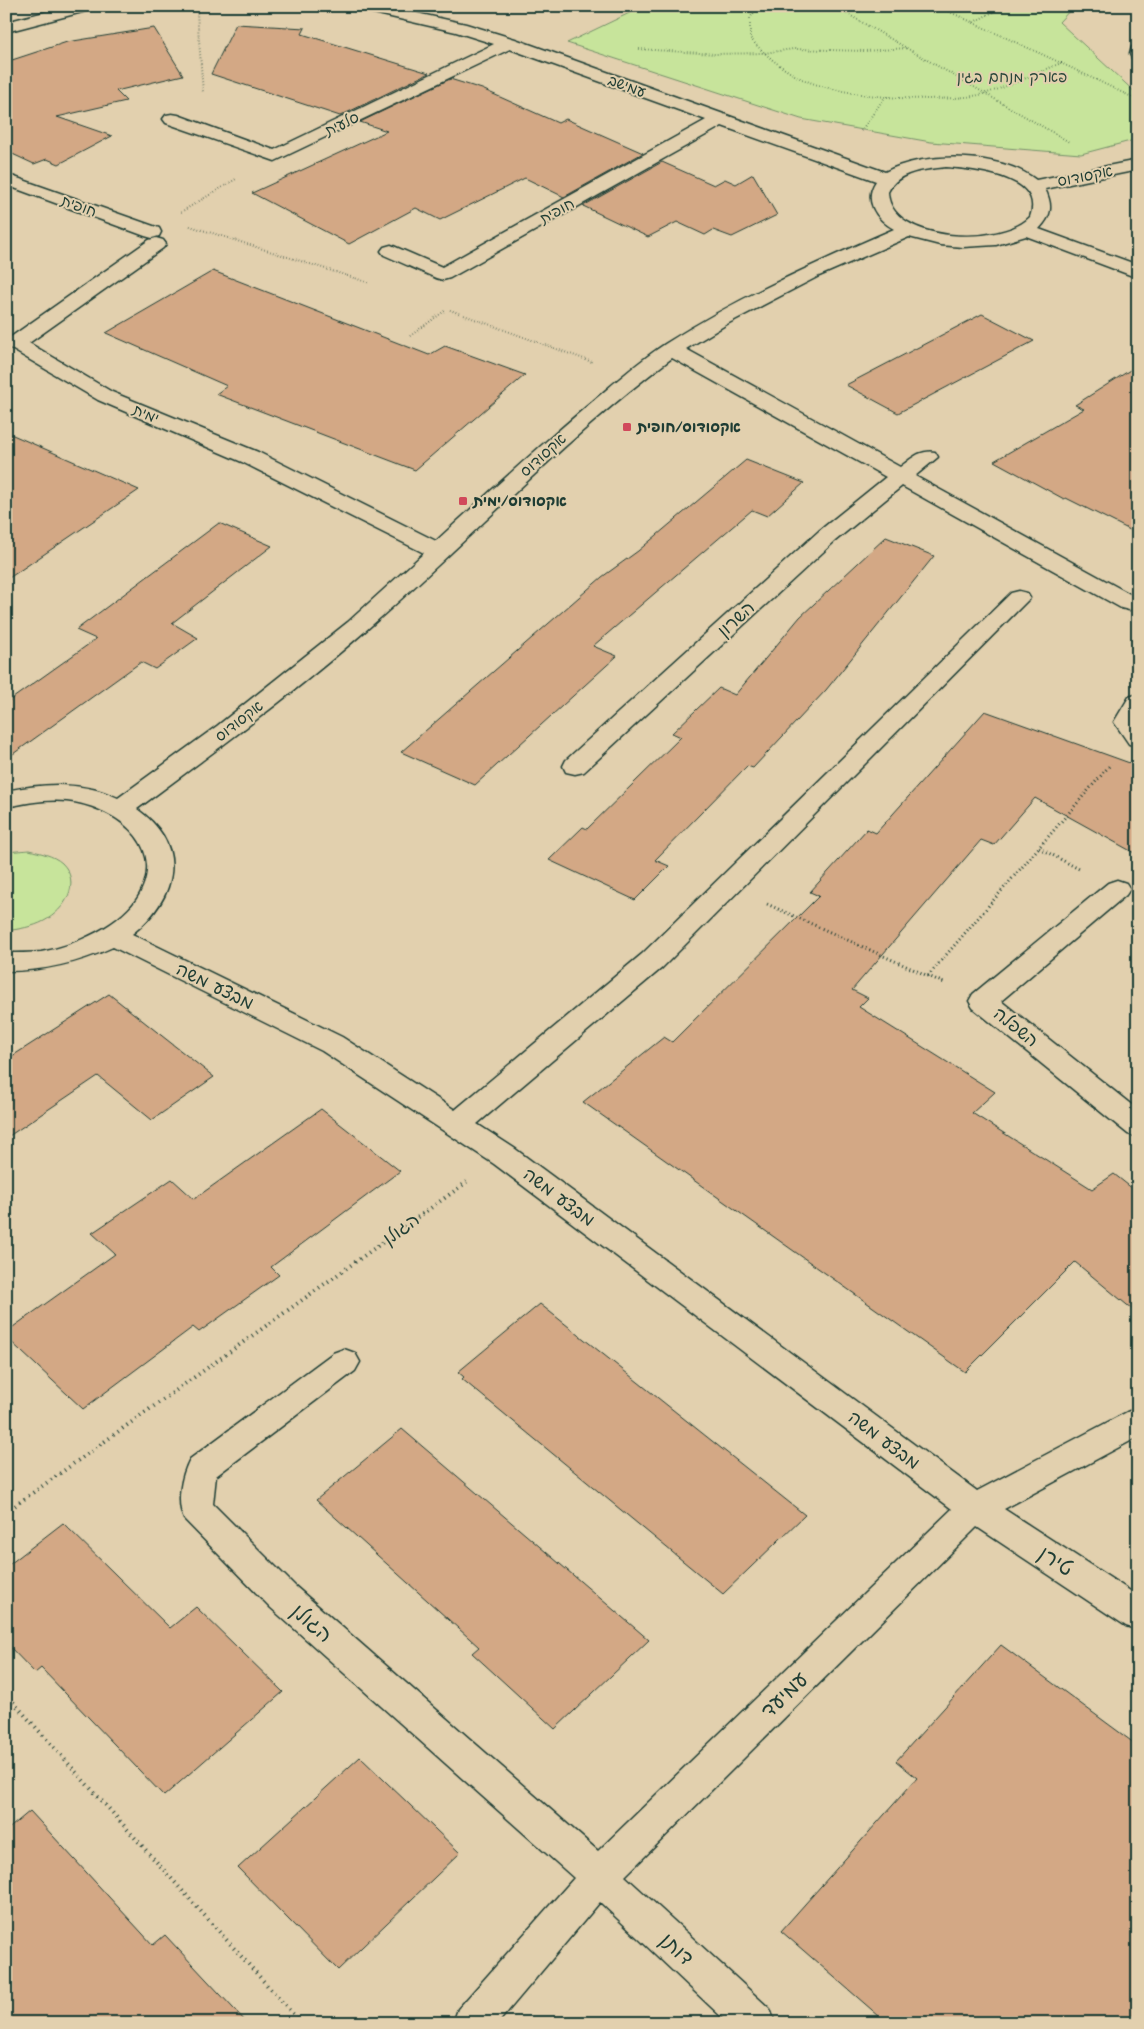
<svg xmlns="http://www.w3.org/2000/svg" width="1144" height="2029" font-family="'Architects Daughter','Playpen Sans Hebrew',sans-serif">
	<rect width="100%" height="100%" fill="#e2d0ae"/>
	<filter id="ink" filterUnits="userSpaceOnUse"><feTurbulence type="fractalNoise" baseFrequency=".02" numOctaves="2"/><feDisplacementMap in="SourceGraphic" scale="10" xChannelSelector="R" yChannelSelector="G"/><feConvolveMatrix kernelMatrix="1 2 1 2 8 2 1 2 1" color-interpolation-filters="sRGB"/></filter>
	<g filter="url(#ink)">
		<path fill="#c7e49b" stroke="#739068" d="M644,6H1074L1059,22L1138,95V139L1081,154L931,142L801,119L567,43Z
			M29,850C40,853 53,855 62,863C82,883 65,910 44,921C33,927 19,929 6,931V852Z"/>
		<path fill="#d3a885" stroke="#1f3d34" d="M236,24L305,28L302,34L429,73L340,116L211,74Z
			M154,28L183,75L116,91L126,101L57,117L112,136L59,164L47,159L34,164L6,151V62L67,42Z
			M450,79L482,89L558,123L566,119L643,153L564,197L525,178L440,220L416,208L349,244L252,193L387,131L360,122Z
			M662,162L714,185L725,179L736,184L753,174L777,215L732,237L713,230L705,235L677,222L648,237L583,206Z
			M213,271L429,355L445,346L525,375L415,470L216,394L227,386L106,333Z
			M982,314L1034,341L898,413L846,385Z
			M1138,365V534L1066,498L1064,499L994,461L1084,409L1075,405Z
			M6,432L139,490L6,580Z
			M746,460L804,483L767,516L752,510L593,646L617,656L475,785L401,752L602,577L638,551Z
			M219,523L272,546L172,623L198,638L155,669L141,662L6,759V703L96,639L76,630Z
			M886,537L934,556L826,690L753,768L747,766L655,860L669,866L635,900L549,860L583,827L587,829L681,737L672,733L719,688L735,695L800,617Z
			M985,711L1138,766V855L1035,798L994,845L981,840L852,990L868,998L859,1007L995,1092L972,1113L1092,1189L1114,1174L1138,1193V1314L1075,1262L965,1372L583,1102L664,1037L672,1042L819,896L810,892L867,829L876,833Z
			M109,994L214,1077L152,1120L98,1076L6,1138V1060Z
			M321,1109L400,1171L271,1267L279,1275L199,1332L193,1327L83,1409L6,1337V1332L115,1254L92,1233L172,1179L194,1199Z
			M540,1304L805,1515L723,1594L462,1379L464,1377L458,1372Z
			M402,1429L649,1640L555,1729L472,1653L479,1647L316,1500Z
			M63,1523L170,1628L196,1607L283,1692L164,1796L41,1668L35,1673L6,1643V1567Z
			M1001,1645L1138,1746V2023H887L781,1931L917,1778L896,1761Z
			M360,1757L460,1853L338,1970L238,1868Z
			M30,1811L153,1945L165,1935L247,2023H6V1831Z"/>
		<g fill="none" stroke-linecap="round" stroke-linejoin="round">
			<defs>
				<path id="minor" d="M68,6H96L94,9L6,32V22Z
					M354,6H385L466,24L515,39L885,172C923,151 1001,152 1036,180L1138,160V170L1045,189C1053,205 1052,216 1039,229L1138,265V278L1026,236L996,245L963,247L940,245L909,237L819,276L727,324L686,349L900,467C911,459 920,449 935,452L938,457L915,476L1137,598V608L1129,610L1121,608L902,486L835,541L584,772L575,774L566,772L563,766L566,760L819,531L886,477L672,358C562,440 468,542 364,632C292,695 214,752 137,809C189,846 178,897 132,934L342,1037L455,1110L642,954L1011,593L1019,591L1027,593L1030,598L662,968L477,1124L514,1148L977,1491L1127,1412L1138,1408V1437L1004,1509L1138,1596V1630L1126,1626L977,1527L625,1876L770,2009L775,2023H728L600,1902L498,2023H453L458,2009L574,1878L271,1608L184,1519C176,1502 181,1476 190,1459L333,1353L344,1349L355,1353L360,1362L355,1371L216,1476L213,1504L295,1586L598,1851L952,1509L494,1164L322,1051L113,947C78,963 44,971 6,971V953C18,953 29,953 41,952C73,947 124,924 140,894C167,842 112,806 67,801C46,799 26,803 6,807V791C44,783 82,781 118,798L217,726L348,622L424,553L242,462L98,400L8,347L6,341L8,339L149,240L156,238L163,240L166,244L163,248L29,343L112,392L258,452L436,541C485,496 534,451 585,408C611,386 636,363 665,344C737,298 816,263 894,229C876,219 863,200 876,181L722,126L450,278L443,280L436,278L384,255L381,251L384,247L391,245L442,267L706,120L510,49L275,161L166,123L163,119L166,115L172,114L178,115L274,150L494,44L456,32L356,9ZM946,167C971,169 1046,175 1030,217C1002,247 889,243 888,192C898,170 925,170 946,167Z
					M1138,46V59L1132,58L1130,54L1132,47Z
					M6,174L159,228L161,232L159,236L152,238L145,236L6,185Z
					M1138,694V746L1129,744L1114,722L1129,697Z
					M1117,880L1126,883L1130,889L1126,895L1001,1001L1138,1110V1137L1128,1134L973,1008L969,1001L973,994L1108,883Z"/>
			</defs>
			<use href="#minor" stroke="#1f3d34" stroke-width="3"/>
			<path stroke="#1f3d34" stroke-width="2" stroke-dasharray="0.5 2.5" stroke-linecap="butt" d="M191,6L197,13L203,93
				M759,6L750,18V38C764,54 781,68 800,78C840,98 945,105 987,93C1012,85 1037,73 1061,63L937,6
				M834,6L1069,142
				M974,22L997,10L999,6
				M639,49L715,54L764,53L794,49L865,51L908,48
				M1061,63L1138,100
				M861,131L885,97
				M181,212L236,179
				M190,226L370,283
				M450,310L592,362
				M410,336L446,310"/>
			<path stroke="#1f3d34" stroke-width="3" stroke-dasharray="1 3" stroke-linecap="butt" d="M1039,848L1079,869
				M767,904L944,983
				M928,976L1111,764"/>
			<path stroke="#1f3d34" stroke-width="4" stroke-dasharray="1 4.5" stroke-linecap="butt" d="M6,1512L467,1182
				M6,1694L301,2023"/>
			<use href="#minor" fill="#e2d0ae" fill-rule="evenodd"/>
		</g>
	</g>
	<g fill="#d1495b" stroke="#e2d0ae" stroke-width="2">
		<rect x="622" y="422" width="10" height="10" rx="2.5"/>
		<rect x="458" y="496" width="10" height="10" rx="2.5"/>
	</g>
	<g text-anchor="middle" stroke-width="4" stroke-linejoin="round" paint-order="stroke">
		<g font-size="15" fill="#274539" stroke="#e2d0ae">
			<text x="1012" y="82">פארק מנחם בגין</text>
		</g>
		<g font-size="15" fill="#1f3d34" stroke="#e2d0ae">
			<text transform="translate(627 86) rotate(20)" y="5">עמישב</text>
			<text transform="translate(342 124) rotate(-26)" y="5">סלעית</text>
			<text transform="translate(1085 176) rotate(-11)" y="5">אקסודוס</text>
			<text transform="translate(79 206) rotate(20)" y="5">חופית</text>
			<text transform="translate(557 211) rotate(-29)" y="5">חופית</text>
			<text transform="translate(146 414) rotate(23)" y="5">ימית</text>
			<text transform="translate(543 455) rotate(-42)" y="5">אקסודוס</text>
			<text transform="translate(239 721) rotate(-38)" y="5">אקסודוס</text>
		</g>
		<g font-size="15" font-weight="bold" fill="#1f3d34" stroke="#e2d0ae" text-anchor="start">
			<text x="637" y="432">אקסודוס/חופית</text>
			<text x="473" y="506">אקסודוס/ימית</text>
		</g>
		<g font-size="18" fill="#1f3d34" stroke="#e2d0ae">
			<text transform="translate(736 619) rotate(-42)" y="6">השרון</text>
			<text transform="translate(215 986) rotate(26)" y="6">מבצע משה</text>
			<text transform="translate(1016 1027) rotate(39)" y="6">השפלה</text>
			<text transform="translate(559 1197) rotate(37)" y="6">מבצע משה</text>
			<text transform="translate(401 1229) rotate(-36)" y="6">הגולן</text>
			<text transform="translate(884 1440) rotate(37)" y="6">מבצע משה</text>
		</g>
		<g font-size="21" fill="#1f3d34" stroke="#e2d0ae">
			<text transform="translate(1056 1561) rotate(33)" y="7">טירן</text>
			<text transform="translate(312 1623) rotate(41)" y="7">הגולן</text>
			<text transform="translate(784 1695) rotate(-44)" y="7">עמיעד</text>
			<text transform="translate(677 1949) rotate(43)" y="7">דותן</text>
		</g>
	</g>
	<rect width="1144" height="2029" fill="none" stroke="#e2d0ae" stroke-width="25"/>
	<rect x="12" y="12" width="1119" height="2004" fill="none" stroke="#1f3d34" stroke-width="2" filter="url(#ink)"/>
</svg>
